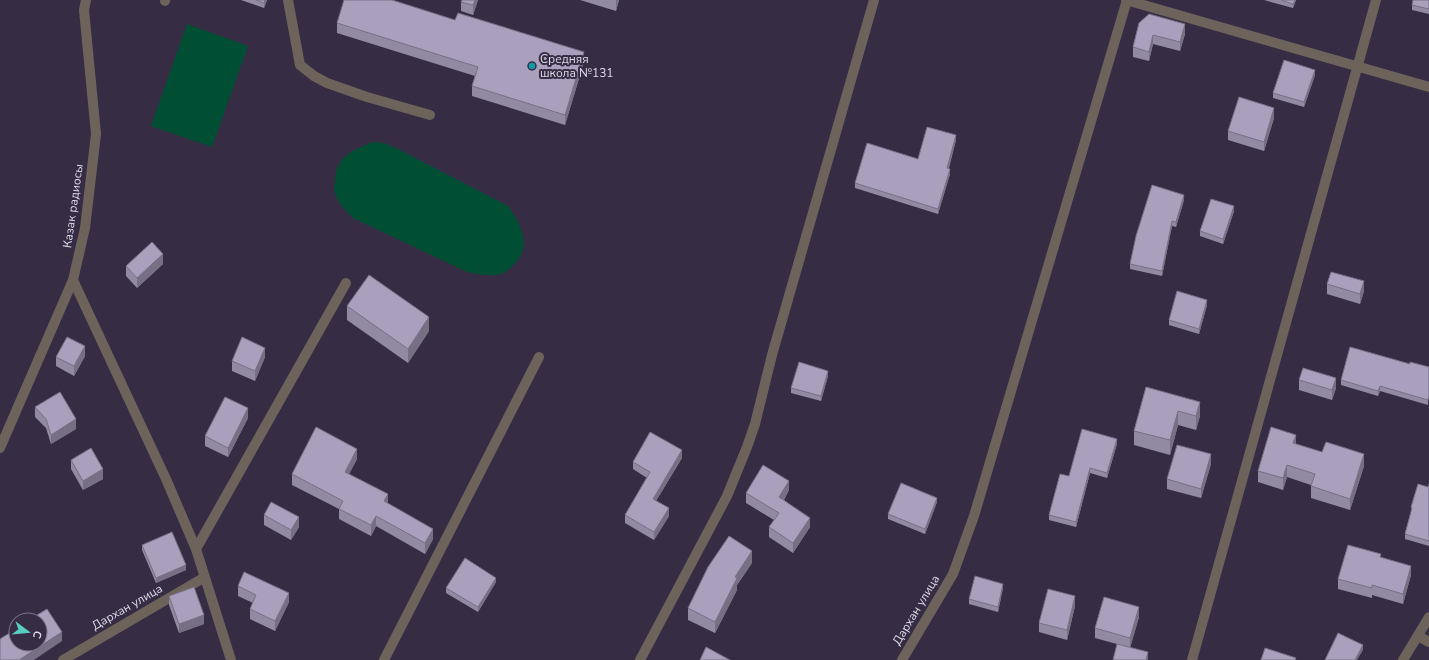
<svg xmlns="http://www.w3.org/2000/svg" width="1429" height="660" font-family="'Nunito Sans',sans-serif">
	<rect width="100%" height="100%" fill="#362d45"/>
	<path fill="#004f34" d="M187,24L248,46L212,147L151,126Z
		M373,142L384,143L398,149L508,206C520,223 532,244 516,262C512,266 507,272 501,274C491,277 478,274 467,272L353,218C346,211 338,203 335,193C333,190 335,185 335,181C336,156 353,150 373,142Z"/>
	<g fill="none" stroke-linecap="round" stroke-linejoin="round">
		<path stroke="#6e635b" stroke-width="10" d="M288,0L300,65L314,76L327,83L367,97L430,115
			M165,1V0
			M196,549L346,283"/>
		<path stroke="#6e635b" stroke-width="10" d="M1126,0L1429,87
			M73,280L166,479L196,549L231,660
			M0,448L73,280L85,228L96,134L84,10L86,0
			M1418,636L1429,642
			M63,660L205,577
			M384,660L539,357
			M640,660L727,496L747,447L755,424L772,355L874,0
			M902,660L953,574L974,516L1127,0
			M1192,660L1376,0
			M1403,660L1429,617"/>
	</g>
	<path fill="#928aa3" d="M241,0H267L264,8Z
		M478,0L473,15L461,11V2Z
		M580,0H619L616,11Z
		M1264,0H1296L1293,8Z
		M1429,0V14L1412,10V5Z
		M337,23L584,62L565,125L472,96V86L475,76L337,33Z
		M1139,23L1185,34L1180,51L1153,44L1149,61L1133,57V47Z
		M1315,75L1304,107L1273,98V93Z
		M1274,118L1264,151L1228,140V131Z
		M956,140L949,168L950,174L938,214L855,188V183L918,159Z
		M1184,200L1176,227L1172,226L1162,276L1130,269V264Z
		M1234,211L1223,244L1200,236V231Z
		M163,264L137,288L126,276V266Z
		M1327,284L1364,291L1360,304L1327,294Z
		M1207,305L1199,334L1169,325V320Z
		M347,306L429,331L408,363L347,320Z
		M85,356L74,376L56,366V357Z
		M265,357L255,381L232,371V361Z
		M1429,367L1428,405L1380,391L1378,396L1341,385V380Z
		M828,376L821,401L791,393V388Z
		M1299,380L1336,388L1332,400L1299,390Z
		M1146,387L1200,416L1196,430L1178,425L1170,455L1134,445V431Z
		M35,407L76,429L51,444L46,428L35,417Z
		M248,418L228,457L205,446V436Z
		M1117,444L1107,478L1090,473L1076,527L1049,520V515L1069,476Z
		M1296,444L1364,466L1350,510L1311,498V485L1287,477L1283,490L1258,482V471Z
		M682,458L656,501L669,516L654,540L625,523V515L647,478L633,469V462Z
		M357,459L349,474L433,539L425,554L376,526L371,536L339,519V509L292,485V474Z
		M71,460L103,479L83,490L71,469Z
		M1211,464L1201,498L1167,489V479Z
		M1429,484V546L1405,539V534L1411,512V507L1428,487Z
		M789,490L784,500L810,527L793,553L769,537V527L774,520L746,503V493Z
		M937,502L925,534L888,519V514Z
		M264,515L299,527L291,540L264,525Z
		M142,545L186,570L156,583L142,550Z
		M1381,558L1411,575L1403,604L1372,595V598L1338,589V579Z
		M752,563L737,585V590L715,633L688,620V608Z
		M496,582L478,612L446,593V588Z
		M238,586L289,602L275,631L250,619V609L253,603L238,596Z
		M1003,588L998,612L969,604V599Z
		M169,596L204,624L179,633L169,605Z
		M1075,606L1067,640L1039,632V623Z
		M1139,617L1130,648L1148,660L1117,644L1095,638V628Z"/>
	<path fill="#777084" d="M265,0H267L264,8V3Z
		M475,0H478L473,15V5Z
		M616,0H619L616,11Z
		M1295,0H1296L1293,8V4Z
		M1185,24V34L1180,51V42Z
		M1153,35V44L1149,61V52Z
		M584,52V62L565,125V115Z
		M1315,70V75L1304,107V102Z
		M1274,108V118L1264,151V142Z
		M956,135V140L947,173V168Z
		M950,169V174L938,214V209Z
		M1184,195V200L1176,227V222Z
		M1234,206V211L1223,244V239Z
		M1172,221V226L1162,276V271Z
		M163,254V264L137,288V278Z
		M1364,281V291L1360,304V294Z
		M1207,300V305L1199,334V329Z
		M429,317V331L408,363V349Z
		M85,346V356L74,376V366Z
		M265,348V357L255,381V371Z
		M828,371V376L821,401V396Z
		M1336,378V388L1332,400V390Z
		M1380,386V391L1378,396V391Z
		M1200,402V416L1196,430V416Z
		M248,408V418L228,457V448Z
		M1178,411V425L1170,455V440Z
		M76,419V429L51,444V435Z
		M1296,435V446L1293,443Z
		M1117,439V444L1107,478V473Z
		M357,449V459L345,482V472Z
		M682,450V458L653,506V499Z
		M1211,454V464L1201,498V489Z
		M1364,454V466L1350,510V499Z
		M1287,465V477L1283,490V478Z
		M1090,468V473L1076,527V522Z
		M103,469V479L83,490V481Z
		M789,481V490L779,507V497Z
		M388,494V504L384,501Z
		M937,498V502L925,534V529Z
		M669,508V516L654,540V532Z
		M376,516V526L371,536V525Z
		M299,517V527L291,540V530Z
		M810,518V527L793,553V543Z
		M433,529V539L425,554V543Z
		M752,551V563L737,585V590L715,633V622L735,577Z
		M186,565V570L156,583V578Z
		M1411,566V575L1403,604V594Z
		M496,578V582L478,612V607Z
		M1003,584V588L998,612V607Z
		M289,593V602L275,631V621Z
		M1075,596V606L1067,640V630Z
		M1139,607V617L1130,648V638Z
		M204,615V624L179,633V624Z
		M62,632V641L34,660H19Z
		M1363,645V650L1357,660H1355Z
		M1148,652V660H1146Z"/>
	<path fill="#aaa0bd" stroke="#777084" d="M256,0H265L264,3Z
		M344,0H392L455,20L458,13L584,52L565,115L472,86L478,67L337,23Z
		M462,0H475L473,5L461,2Z
		M1281,0H1295L1293,4Z
		M1413,0H1429V9L1412,5Z
		M1149,14L1185,24L1180,42L1153,35L1149,52L1133,47L1139,23Z
		M1284,60L1315,70L1304,102L1273,93Z
		M1239,97L1274,108L1264,142L1228,131Z
		M927,127L956,135L947,168L950,169L938,209L855,183L867,143L918,159Z
		M1152,185L1184,195L1176,222L1172,221L1162,271L1130,264L1136,236Z
		M1211,199L1234,206L1223,239L1200,231Z
		M152,242L163,254L137,278L126,266Z
		M1331,272L1364,281L1360,294L1327,284Z
		M369,275L429,317L408,349L347,306Z
		M1177,291L1207,300L1199,329L1169,320Z
		M67,337L85,346L74,366L56,357Z
		M242,337L265,348L255,371L232,361Z
		M1350,347L1410,364V362L1429,367V396L1428,400L1380,386L1378,391L1341,380Z
		M799,362L828,371L821,396L791,388Z
		M1303,368L1336,378L1332,390L1299,380Z
		M1146,387L1200,402L1196,416L1178,411L1170,440L1134,431Z
		M60,392L76,419L51,435L46,419L35,407Z
		M225,397L248,408L228,448L205,436Z
		M316,427L357,449L345,472L388,494L384,501L433,529L425,543L376,516L371,525L339,509L343,501L292,474Z
		M1271,427L1296,435L1293,443L1322,452L1326,442L1364,454L1350,499L1311,486L1315,474L1287,465L1283,478L1258,471Z
		M1082,429L1117,439L1107,473L1090,468L1076,522L1049,515L1060,474L1069,476Z
		M650,432L682,450L653,499L669,508L654,532L625,515L650,472L633,462Z
		M1177,445L1211,454L1201,489L1167,479Z
		M91,448L103,469L83,481L71,460Z
		M763,465L789,481L779,497L810,518L793,543L769,527L779,513L746,493Z
		M901,483L937,498L925,529L888,514Z
		M1418,484L1428,487L1429,484V541L1405,534L1412,508L1411,507Z
		M271,502L299,517L291,530L264,515Z
		M172,532L186,565L156,578L142,545Z
		M729,536L752,551L735,577L737,578L715,622L688,608L708,567Z
		M1348,545L1381,554L1380,557L1411,566L1403,594L1372,585V588L1338,579Z
		M465,558L496,578L478,607L446,588Z
		M244,572L289,593L275,621L250,609L256,595L238,586Z
		M975,576L1003,584L998,607L969,599Z
		M194,587L204,615L179,624L169,596Z
		M1048,589L1075,596L1067,630L1039,623Z
		M1104,597L1139,607L1130,638L1095,628Z
		M47,609L62,632L19,660H0V639L16,629V644H40V620H29Z
		M1338,633L1363,645L1355,660H1325Z
		M1117,644L1148,652L1146,660H1113Z
		M706,647L730,660H700Z
		M1265,648L1296,658L1295,660H1261Z"/>
	<circle fill="#0f9aa8" stroke="#362d45" stroke-width="1.5" cx="532" cy="66" r="4"/>
	<g text-anchor="middle" stroke-width="4" stroke-linejoin="round" paint-order="stroke">
		<g font-size="12" fill="#dedae9" stroke="#362d45" text-anchor="start">
			<text x="540" y="63">Средняя<tspan x="540" dy="14">школа №131</tspan></text>
		</g>
		<g font-size="12" fill="#dedae9" stroke="#362d45">
			<text transform="translate(73 206) rotate(-82)" y="4">Казак радиосы</text>
			<text transform="translate(127 607) rotate(-30)" y="4">Дархан улица</text>
			<text transform="translate(916 610) rotate(-59)" y="4">Дархан улица</text>
		</g>
	</g>
	<g transform="translate(28 632) rotate(106)"><circle r="19" fill="#362d45" stroke="#797287"/>
	<path d="M0-3L7 15L0 10L-7 15Z" fill="#58cec0"/>
	<text y="-6" font-size="11" font-weight="bold" text-anchor="middle" fill="#dedae9">С</text>
	</g>
</svg>
